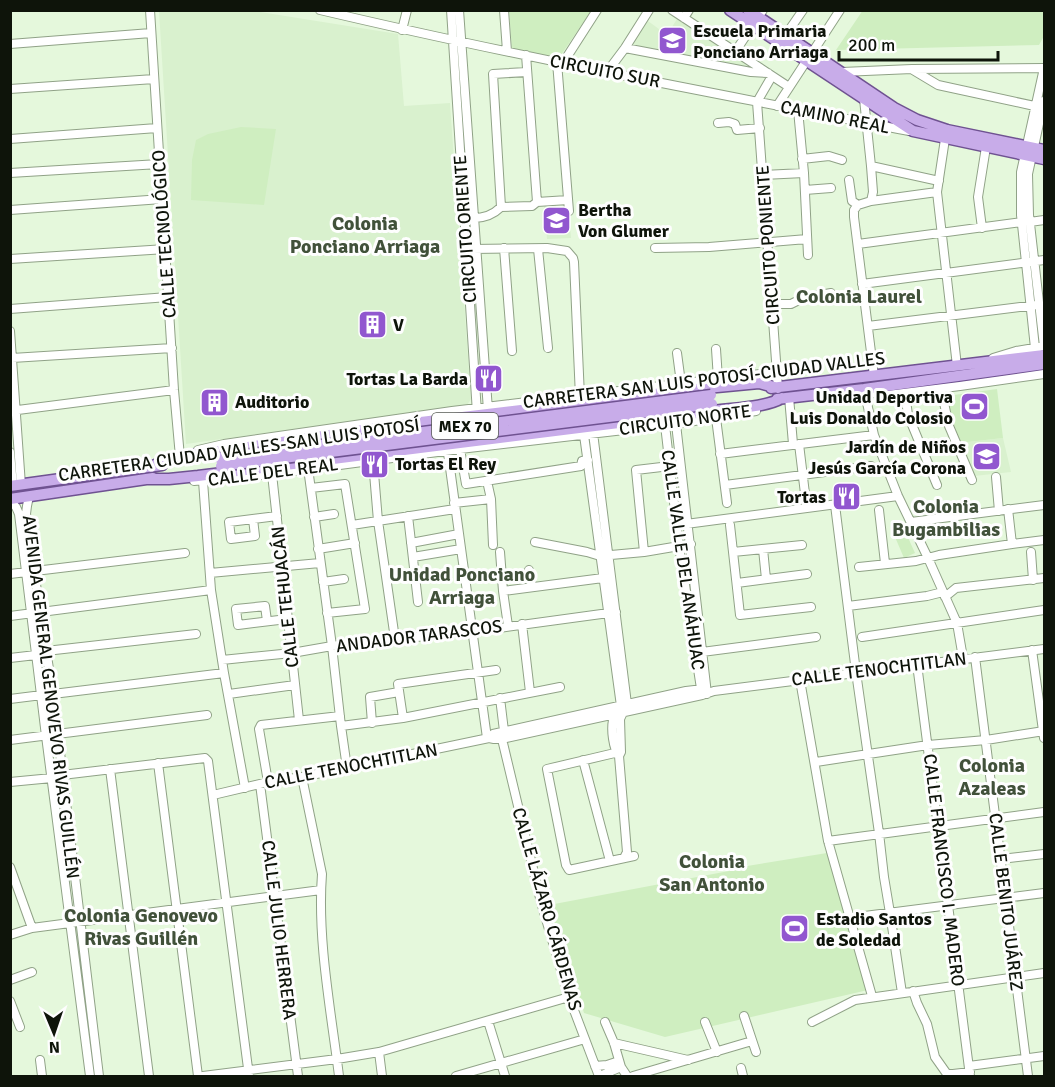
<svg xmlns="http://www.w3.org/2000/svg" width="1055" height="1087" font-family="Signika,sans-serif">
	<rect width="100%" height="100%" fill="#e5f8dc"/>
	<path fill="#d9f1ce" d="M159,11H254L398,34L404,106L450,103L471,399L467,405L186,444Z
		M677,19L753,68L628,46L648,21L667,35Z
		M556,205L557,217L569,216L571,238L547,239L544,206Z
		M1003,438L1011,472L974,476L959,443Z"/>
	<path fill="#cfeec0" d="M590,10L591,11L559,58L512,49L509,11Z
		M863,10L1044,11V36L1039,45L836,50Z
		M241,127L276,129L264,205L191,200L192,160L196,140L208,134Z
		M997,389L1003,438L959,443L952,418L947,396Z
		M906,533L915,553L904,558L895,537Z
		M827,853L868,990L665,1037L584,1013L549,905L729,871V869Z"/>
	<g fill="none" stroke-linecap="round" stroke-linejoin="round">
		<defs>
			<path id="minor" d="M150,10L174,390L180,457L184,456
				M320,10C515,56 712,93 909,131
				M451,10L477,413
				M459,10L488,410
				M504,10L507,51
				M672,10L789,87
				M684,18L689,10
				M402,30L407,10
				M785,36L803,10
				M10,44L151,33
				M625,48L751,72L768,73
				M735,52L763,10
				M812,53L840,10
				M526,55L537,202
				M557,62L569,211
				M563,63L597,10
				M913,70L938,85L1039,107
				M607,72L625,48L649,10
				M842,72L912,69L1044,68L1021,172V215L1035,348
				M10,89L154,79
				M864,99L871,166L873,192L871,201
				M1044,101L1028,174L1029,215L1044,346
				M757,102L778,388
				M757,102L772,76
				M777,106L807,60
				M798,110L804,173L808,255
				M718,123L729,122L735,124L737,130L760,128
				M10,139L157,128
				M945,139L937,192L957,366
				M802,159L829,156L842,160
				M871,166L939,181
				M10,173L159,164
				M763,175L804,173
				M849,180L852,201L858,205
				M805,190L831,188
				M501,207L493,74L527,72
				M10,210L162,199
				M469,218C482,219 492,216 501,207L532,206L537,202L568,200
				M1030,222L1044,220
				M982,228L978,197L986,147
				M858,244L1022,222
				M504,248L512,351
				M655,248L709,247L807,239
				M471,249L547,248L567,251L573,258L574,262L580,397
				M538,249L548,348
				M10,259L166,249
				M862,284L1044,260
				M771,304H791L803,298L831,293
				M10,309L168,297
				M868,326L1036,305
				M10,331L21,485
				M716,349L718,379
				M677,353L681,383
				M12,358L172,348
				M993,358L1016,351L1040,347
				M874,376L854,217V210L858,205L871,201L937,192
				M864,389L874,435L898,496L928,558L957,623L963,658
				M866,389L873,393L888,395L960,386L1044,374
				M941,389L949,426L972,480
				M905,393L908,415L937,485
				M789,397L793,444
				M10,411L174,390
				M716,418L727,503
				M676,424L707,694
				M665,425L679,546L702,695
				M593,433L627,704L620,719L621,752L619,756L627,852L624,858
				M584,435L621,706C619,710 615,715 613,720C611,730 613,748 619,756
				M799,444L806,502
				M447,446L487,738
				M460,449L466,484L581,466L582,461L588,460
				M198,450L224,444L452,411L776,372
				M10,452L13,486
				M720,454L874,435
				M308,468L332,646L341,726L347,768
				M374,473L378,521L395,639
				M272,474L299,720
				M996,477L999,511
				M194,481L272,474L460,449L676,424L756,411
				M203,481L211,590L224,673L245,788
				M487,481L491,499L493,545
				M725,485L871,466
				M311,488L345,484L365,609L327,613
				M29,496L27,506L26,514L40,612L53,694L99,1076
				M10,501L16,507L19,514L46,736L90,1076
				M454,503L491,499
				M835,505L856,672L879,833L884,877L890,913L902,993
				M1008,509L1012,544
				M879,510L885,563
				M408,516L418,602
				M314,517L334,514
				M253,519L255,536L231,539L229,522L277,516
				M911,522L1044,505
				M686,524L898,496
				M352,525L455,509
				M730,525L740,615L811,607
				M535,542L587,552L600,556L644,552L691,544
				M411,543L459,534
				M318,549L355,543
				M763,549L766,579
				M500,552L503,591L508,626
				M644,552L636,470L670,466
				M733,552L802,545
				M1031,552L1033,580
				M413,557L461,549
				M859,567L916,561L939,555L1012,544L1044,540
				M529,570L532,587
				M210,573L320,563
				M10,574L185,553
				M323,582L344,579
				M737,583L807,574
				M503,591L603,578
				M945,597L956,588L1044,578
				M848,606L927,596L943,592
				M10,616L211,590
				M267,621L265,606L236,609L238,625L287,619
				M522,624L530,692
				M862,637L1044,610
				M1032,650L1044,738
				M46,651L196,634
				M702,652L816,637
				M975,657L1028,1076
				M10,658L36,655
				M222,660L292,653L332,646L492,629L616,612
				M917,664L970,1076
				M800,680L828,841L872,996
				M53,694L224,673
				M229,694L295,685
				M500,698L504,731L502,739L541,902L569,997L599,1076
				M10,699L42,695
				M403,718L398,684L496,670
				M372,723L370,697L399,692
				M341,726L403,718L560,687
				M489,738L493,734L686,691L703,689
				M10,740L207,715
				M619,752L547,769L566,865L569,870L634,856
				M583,760L610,861
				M816,762L928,745L986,740L1044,731
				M158,763L198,1076
				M110,769L149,1076
				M62,775L205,758L208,761L249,1076
				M302,777L322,874C317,939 331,1011 339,1076
				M10,782L52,778
				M268,782L259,729L261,725L340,716
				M260,784L298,1076
				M213,795L268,782L302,777L489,738L494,739H502L702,695L714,691L1044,649
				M828,841L1044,812
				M1001,859L1044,854
				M10,867L32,928
				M849,918L1044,893
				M10,935L32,928L321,890
				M10,980L32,972
				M913,991L917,1003L927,1024L935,1057L947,1074H953L970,1072
				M10,1001L20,1027
				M744,1016L756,1052
				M488,1021L505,1076
				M605,1022L614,1043L621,1067L627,1076
				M705,1022L717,1052
				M812,1022L855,1000L1044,973
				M614,1043L688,1060
				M379,1052L382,1076
				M40,1060L42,1076
				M595,1066L607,1065L619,1061
				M969,1066L1044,1056
				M741,1068L743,1076
				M203,1076L337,1059L379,1052L569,997
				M456,1076L585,1039
				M600,1076L621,1067
				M633,1076L752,1041"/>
			<path id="major" d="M730,10L913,131L1044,159
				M748,10L894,108L917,120L947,130L1044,150
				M771,388L1044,355
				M777,399L864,389L1044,364
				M155,465L170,459L180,457L404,424L696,389L759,383L778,388
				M148,479H169L198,476L714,411C734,408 764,408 782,398
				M10,486L162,465
				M10,499L153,478"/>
		</defs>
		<use href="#minor" stroke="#90a287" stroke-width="10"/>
		<use href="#major" stroke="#6f5291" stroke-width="13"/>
		<use href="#minor" stroke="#fff" stroke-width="8"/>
		<use href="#major" stroke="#c8ace9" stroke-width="10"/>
		<defs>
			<path id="major-bridge" d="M219,458L711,395
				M221,466L712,404"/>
		</defs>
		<use href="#major-bridge" stroke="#6f5291" stroke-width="13" stroke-linecap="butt"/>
		<use href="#major-bridge" stroke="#c8ace9" stroke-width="10"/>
	</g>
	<defs>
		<symbol id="school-square" viewBox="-11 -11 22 22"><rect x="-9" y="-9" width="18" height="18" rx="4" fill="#9157cf" stroke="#fefefe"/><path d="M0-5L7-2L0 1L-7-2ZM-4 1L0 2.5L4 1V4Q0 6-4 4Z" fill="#fff"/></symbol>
		<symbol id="building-square" viewBox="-11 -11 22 22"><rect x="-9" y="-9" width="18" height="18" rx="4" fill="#9157cf" stroke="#fefefe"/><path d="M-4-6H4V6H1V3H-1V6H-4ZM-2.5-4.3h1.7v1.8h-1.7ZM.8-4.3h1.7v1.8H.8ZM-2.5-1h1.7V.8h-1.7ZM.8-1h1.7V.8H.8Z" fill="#fff"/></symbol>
		<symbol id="restaurant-square" viewBox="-11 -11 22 22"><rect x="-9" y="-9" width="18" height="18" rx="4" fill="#9157cf" stroke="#fefefe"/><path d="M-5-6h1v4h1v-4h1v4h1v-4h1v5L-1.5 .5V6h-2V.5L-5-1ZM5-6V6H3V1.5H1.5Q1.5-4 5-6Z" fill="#fff"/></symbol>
		<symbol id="stadium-square" viewBox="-11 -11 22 22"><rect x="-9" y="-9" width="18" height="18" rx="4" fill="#9157cf" stroke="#fefefe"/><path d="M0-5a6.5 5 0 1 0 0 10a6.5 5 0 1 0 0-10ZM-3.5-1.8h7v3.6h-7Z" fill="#fff"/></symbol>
	</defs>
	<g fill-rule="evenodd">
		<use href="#school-square" x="656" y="24" width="33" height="33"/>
		<use href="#school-square" x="540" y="204" width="33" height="33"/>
		<use href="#building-square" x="356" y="308" width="33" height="33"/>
		<use href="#restaurant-square" x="472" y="362" width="33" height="33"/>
		<use href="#building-square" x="198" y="386" width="33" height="33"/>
		<use href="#stadium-square" x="958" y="390" width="33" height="33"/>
		<use href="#school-square" x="970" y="440" width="33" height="33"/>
		<use href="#restaurant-square" x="358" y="448" width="33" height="33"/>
		<use href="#restaurant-square" x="830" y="480" width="33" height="33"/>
		<use href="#stadium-square" x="778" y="912" width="33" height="33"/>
	</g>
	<g text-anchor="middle" stroke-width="6" stroke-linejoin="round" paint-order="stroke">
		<rect fill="#fefefe" stroke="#565a53" stroke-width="1.5" x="432" y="413" width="66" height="26" rx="4.5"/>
		<g font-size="16" font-weight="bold" fill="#0e140a">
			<text x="465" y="432">MEX 70</text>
		</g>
		<g font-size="18" font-weight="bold" fill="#0e140a" stroke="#fefefe" text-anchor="start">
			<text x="693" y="37">Escuela Primaria<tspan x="693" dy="21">Ponciano Arriaga</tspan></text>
			<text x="578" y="216">Bertha<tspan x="578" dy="21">Von Glumer</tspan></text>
			<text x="393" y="331">V</text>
			<text x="468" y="385" text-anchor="end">Tortas La Barda</text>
			<text x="953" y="403" text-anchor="end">Unidad Deportiva<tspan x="953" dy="21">Luis Donaldo Colosio</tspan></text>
			<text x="235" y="408">Auditorio</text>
			<text x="966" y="453" text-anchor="end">Jardín de Niños<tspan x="966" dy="21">Jesús García Corona</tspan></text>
			<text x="395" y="470">Tortas El Rey</text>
			<text x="826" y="503" text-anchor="end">Tortas</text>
			<text x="816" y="925">Estadio Santos<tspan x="816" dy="21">de Soledad</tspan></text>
		</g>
		<g font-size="18" fill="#0e140a" stroke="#fefefe">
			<text transform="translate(605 71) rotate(11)" y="6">CIRCUITO SUR</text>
			<text transform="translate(835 117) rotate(11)" y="6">CAMINO REAL</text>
			<text transform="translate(465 229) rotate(-94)" y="6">CIRCUITO ORIENTE</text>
			<text transform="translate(164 234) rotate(-94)" y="6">CALLE TECNOLÓGICO</text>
			<text transform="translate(768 245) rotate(-94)" y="6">CIRCUITO PONIENTE</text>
			<text transform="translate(704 380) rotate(-7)" y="6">CARRETERA SAN LUIS POTOSÍ-CIUDAD VALLES</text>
			<text transform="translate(685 420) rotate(-8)" y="6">CIRCUITO NORTE</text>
			<text transform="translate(239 450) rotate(-8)" y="6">CARRETERA CIUDAD VALLES-SAN LUIS POTOSÍ</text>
			<text transform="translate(273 472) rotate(-7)" y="6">CALLE DEL REAL</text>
			<text transform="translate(683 560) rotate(82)" y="6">CALLE VALLE DEL ANÁHUAC</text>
			<text transform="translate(285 597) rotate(-96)" y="6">CALLE TEHUACÁN</text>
			<text transform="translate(419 636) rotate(-7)" y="6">ANDADOR TARASCOS</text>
			<text transform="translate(879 669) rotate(-7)" y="6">CALLE TENOCHTITLAN</text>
			<text transform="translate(51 697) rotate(83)" y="6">AVENIDA GENERAL GENOVEVO RIVAS GUILLÉN</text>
			<text transform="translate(351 766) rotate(-11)" y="6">CALLE TENOCHTITLAN</text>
			<text transform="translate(944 870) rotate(83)" y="6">CALLE FRANCISCO I. MADERO</text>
			<text transform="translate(1006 902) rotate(83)" y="6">CALLE BENITO JUÁREZ</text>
			<text transform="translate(547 909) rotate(74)" y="6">CALLE LÁZARO CÁRDENAS</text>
			<text transform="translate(279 930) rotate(83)" y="6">CALLE JULIO HERRERA</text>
		</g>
		<g font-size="20" font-weight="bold" fill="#41513a" stroke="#fefefe">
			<text x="365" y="230">Colonia<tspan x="365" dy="23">Ponciano Arriaga</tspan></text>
			<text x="859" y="303">Colonia Laurel</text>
			<text x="946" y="513">Colonia<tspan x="946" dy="23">Bugambilias</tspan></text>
			<text x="462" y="581">Unidad Ponciano<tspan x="462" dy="23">Arriaga</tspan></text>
			<text x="992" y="772">Colonia<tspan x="992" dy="23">Azaleas</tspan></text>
			<text x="712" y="868">Colonia<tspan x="712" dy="23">San Antonio</tspan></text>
			<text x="141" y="922">Colonia Genovevo<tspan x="141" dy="23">Rivas Guillén</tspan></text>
		</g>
	</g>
	<rect width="1055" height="1087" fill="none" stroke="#0e140a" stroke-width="24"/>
	<g transform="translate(54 1033) rotate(178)" stroke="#fefefe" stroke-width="4.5" paint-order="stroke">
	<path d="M0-4.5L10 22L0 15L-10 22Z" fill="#0e140a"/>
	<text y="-9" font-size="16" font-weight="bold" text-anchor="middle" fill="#0e140a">N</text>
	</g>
	<path d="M839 51v9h159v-9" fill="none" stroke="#0e140a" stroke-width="3"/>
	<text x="848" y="51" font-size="18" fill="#0e140a" stroke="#fefefe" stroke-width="4.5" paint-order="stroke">200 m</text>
</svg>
